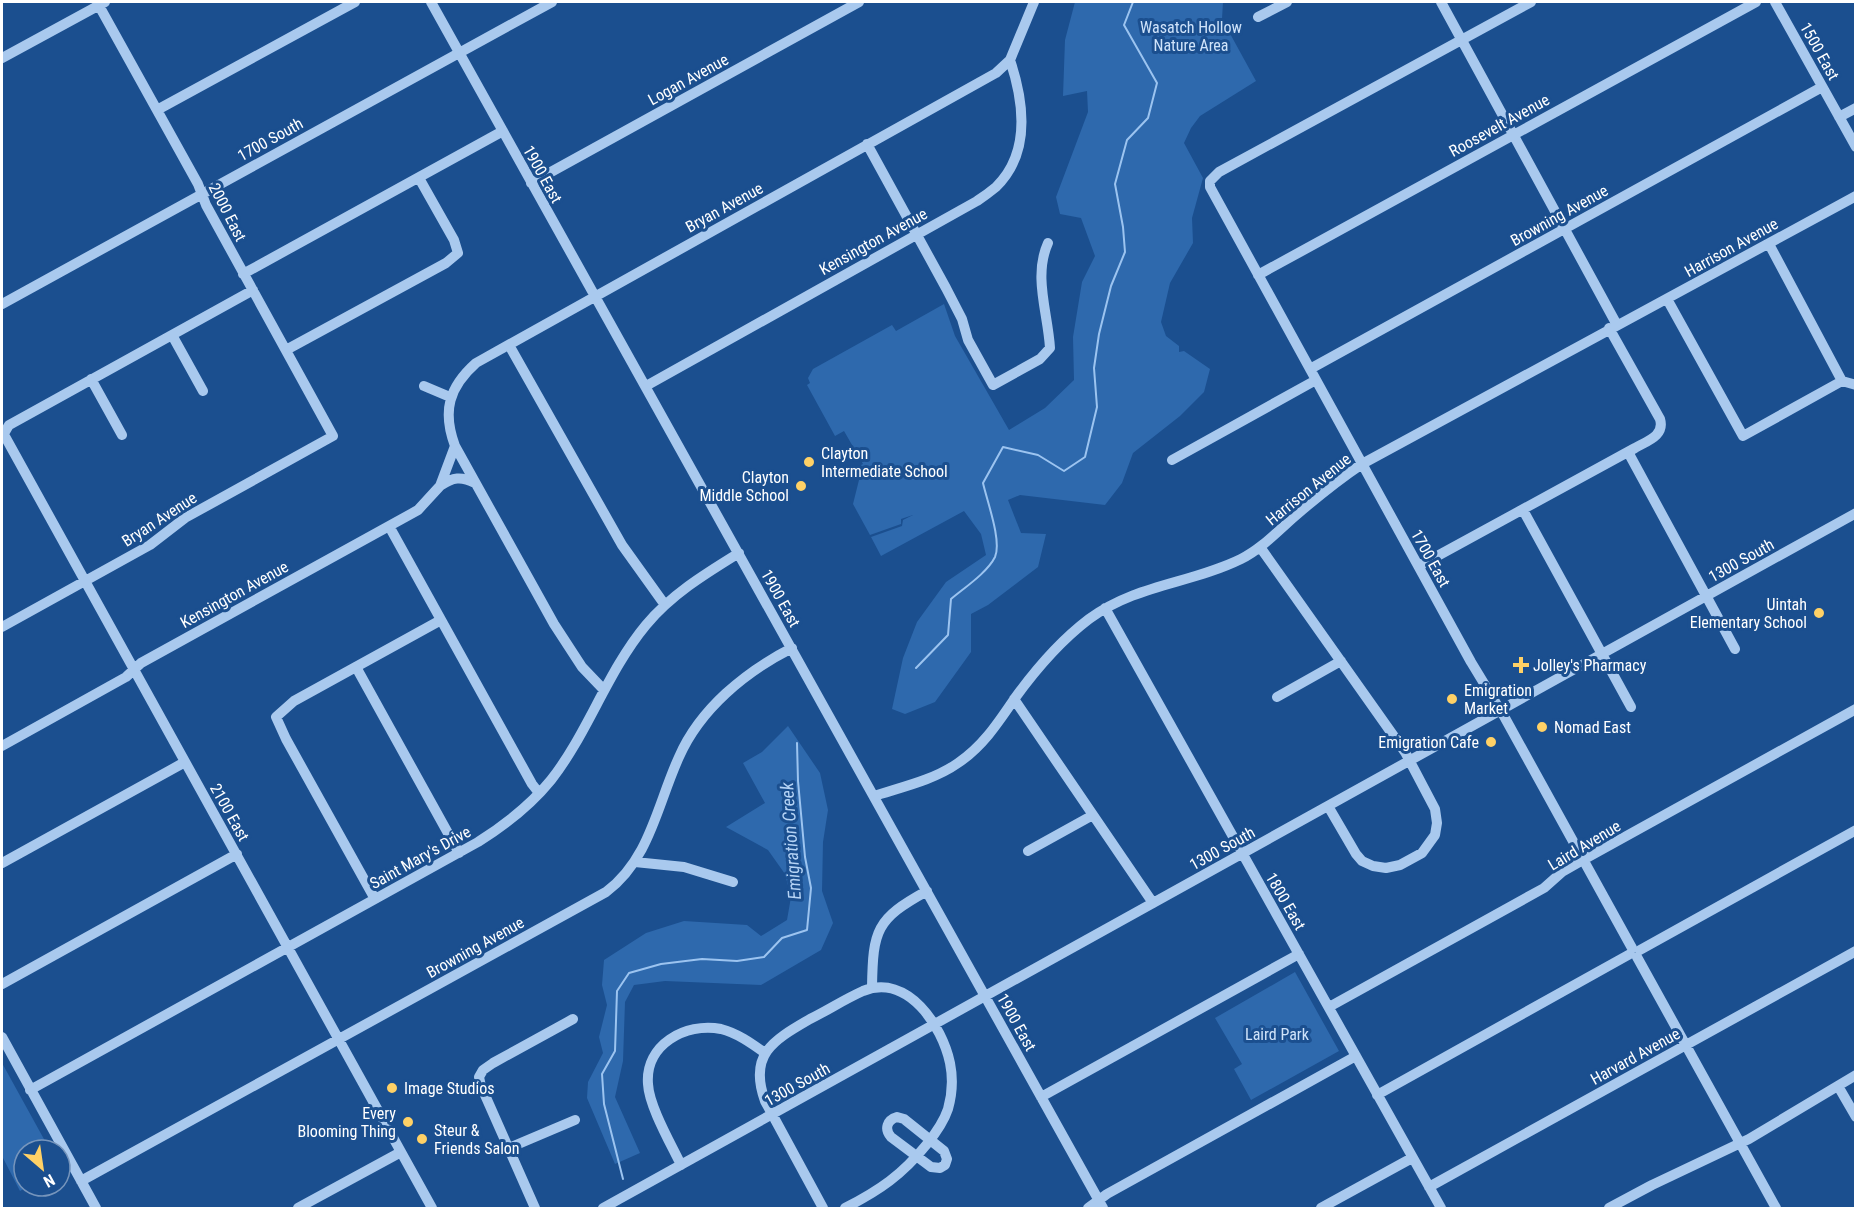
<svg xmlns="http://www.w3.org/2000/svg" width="1857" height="1210" font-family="'Roboto Condensed',sans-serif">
	<rect width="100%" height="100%" fill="#1b4f8f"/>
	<path fill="#2e69ad" d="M1075,2H1223L1222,19L1256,81L1200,116L1191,128L1184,143L1203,178L1192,218L1193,243L1170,283L1161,322L1166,336L1179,346V352L1184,351L1210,369L1204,392L1180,416L1133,453L1122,483L1105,505L1020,495L1008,500L1021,533L1046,534L1038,567L988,605L971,614V652L935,702L905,714L892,709L903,658L917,622L946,582L986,555L981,534L964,511L881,556L871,537L902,526L903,520L913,515L901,519V524L870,535L853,504L859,480L857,473L863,469L861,465L863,464L844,431L835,436L807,385L810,383L808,378L813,369L892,325L896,331L944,304L955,336L1009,430L1045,408L1074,380L1073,337L1082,282L1095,256L1081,218L1060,214L1056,197L1088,112L1087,91L1063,96L1065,40Z
		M788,726L820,773L828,810L823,842L822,891L833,923L821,950L761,985L665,981L634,985L625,1002L623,1061L615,1097L640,1153L615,1164L587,1098L588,1082L603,1053L599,1037L607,1005L602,985L604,960L646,933L684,921L747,925L761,936L787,920L791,897L785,874L768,850L726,827L765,803L743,763L762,752Z
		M1295,972L1339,1051L1251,1100L1234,1069L1242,1064L1215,1018Z
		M2,1063L50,1150H24V1186H29L20,1191L2,1156Z"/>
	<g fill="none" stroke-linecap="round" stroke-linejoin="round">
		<path stroke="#9cc4f0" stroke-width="2" d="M916,668L948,635L951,599C964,588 987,573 995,557C1002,541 987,501 983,483L1003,447L1038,455L1064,471L1085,457L1097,407L1094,368L1099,334L1111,286L1125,252L1123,227L1115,184L1127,140L1148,118L1157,83L1124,25L1133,2
			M623,1179L604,1104L602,1074L615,1051L617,991L629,973L661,964L702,959L737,961L764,957L782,938L807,930L811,888L805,857L798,781L797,743"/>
		<path stroke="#a9c9ee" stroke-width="10" d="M431,2L1103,1208
			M1441,2L1617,325
			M1531,2L1219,172L1210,181V187L1471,662L1505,718L1632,948
			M1775,2L1856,147
			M1258,17L1287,2
			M2,58L105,2
			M157,110L355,2
			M1839,117L1856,108
			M867,144L946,288L962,319L968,340L993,385L1040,359L1050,348C1048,313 1033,276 1048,243
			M531,183L859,2
			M1769,244L1842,381
			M243,274L503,131
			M1258,275L1756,2
			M1667,299L1743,436L1842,381
			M2,304L552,2
			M172,335L203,391
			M509,345L622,545L665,605
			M286,350L446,263L458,253L454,240L419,178
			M1310,369L1822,87
			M91,379L122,435
			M1842,381L1856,385
			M424,386L450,397
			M646,386L977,201C983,197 990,192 996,187C1031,153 1024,102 1010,60
			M2,431L432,1208
			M2,437L9,425L253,290
			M1628,452L1735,649
			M1172,460L1316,380
			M440,486C453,477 461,476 475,483
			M1523,510L1631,707
			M389,526L532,784L539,793
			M1260,547L1405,752L1435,809L1437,823L1435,835L1422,853L1400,865L1386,868L1373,866L1362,861L1356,854L1328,806
			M1419,566L1635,448C1647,441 1665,436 1660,419L1609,328
			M1105,608L1441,1208
			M2,627L150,545L185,518L333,436L206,205L198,184L97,2
			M356,667L459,853
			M604,690L582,667L554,624L455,446C442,411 449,387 476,363L996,73L1010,60L1034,2
			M1277,697L1341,661
			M1014,699L1153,903
			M2,746L126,677L141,663L418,510L440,486L455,446
			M874,796C902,787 934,780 958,763C983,746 998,723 1015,698C1036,669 1060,641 1089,619C1137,584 1190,584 1241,559C1261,549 1277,532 1294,517C1316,498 1338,480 1362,464L1856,196
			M1028,851L1093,815
			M635,862L684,867L733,882
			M2,863L185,762
			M375,899L286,739L276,717L294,701L441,620
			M1640,950L1856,830
			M1637,957L1776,1208
			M2,984L237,854
			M872,987C873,930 876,919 927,891
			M1329,1007L1544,888L1562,872L1583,860L1856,709
			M2,1037L96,1208
			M1838,1086L1856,1117
			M30,1090L478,842C505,825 530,806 551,780C588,733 607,672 646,625C672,594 705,574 739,553
			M1377,1095L1630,954
			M1041,1097L1299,954
			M897,1117L904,1119L944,1151L947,1159L945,1165L940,1168L931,1167L891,1137C884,1129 887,1120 897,1117Z
			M509,1148L575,1120
			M681,1165C671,1144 649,1106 648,1084C645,1045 685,1022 721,1029C737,1033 751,1043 765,1053
			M81,1181L606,892C650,859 657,805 679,757C700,709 745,672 792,648
			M1429,1187L1856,951
			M298,1208L401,1152
			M535,1208L481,1086L479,1077L483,1070L493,1063L573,1019
			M603,1208L1856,513
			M823,1208L765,1101C748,1054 774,1040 810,1019C828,1010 845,999 863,991C908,973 942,1026 950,1063C953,1078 952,1095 948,1109C944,1121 935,1134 927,1144C902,1175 880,1190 845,1208
			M1088,1208L1107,1194L1356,1056
			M1321,1208L1412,1158
			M1609,1208L1652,1185L1749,1139L1856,1075"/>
	</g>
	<g fill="#ffd166" stroke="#1b4f8f" stroke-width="2">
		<circle cx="809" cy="462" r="6"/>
		<circle cx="801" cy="486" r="6"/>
		<circle cx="1819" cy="613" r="6"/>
		<path d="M1518 656h6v6h6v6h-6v6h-6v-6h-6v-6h6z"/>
		<circle cx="1452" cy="699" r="6"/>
		<circle cx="1542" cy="727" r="6"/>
		<circle cx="1491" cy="742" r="6"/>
		<circle cx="392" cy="1088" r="6"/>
		<circle cx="408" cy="1122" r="6"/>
		<circle cx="422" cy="1139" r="6"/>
	</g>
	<g text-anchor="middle" stroke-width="6" stroke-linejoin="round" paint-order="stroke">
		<g font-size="16" fill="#cfe3fa" stroke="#1b4f8f">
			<text x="1191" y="33">Wasatch Hollow<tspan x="1191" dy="18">Nature Area</tspan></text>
			<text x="1277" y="1040">Laird Park</text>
		</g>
		<g font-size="16" fill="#fff" stroke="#1b4f8f">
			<text transform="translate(1820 51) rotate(61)" y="6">1500 East</text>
			<text transform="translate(688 79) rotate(-29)" y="6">Logan Avenue</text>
			<text transform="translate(1499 125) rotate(-29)" y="6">Roosevelt Avenue</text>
			<text transform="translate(270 139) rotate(-29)" y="6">1700 South</text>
			<text transform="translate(543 174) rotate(61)" y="6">1900 East</text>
			<text transform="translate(724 207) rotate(-29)" y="6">Bryan Avenue</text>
			<text transform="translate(228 212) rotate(63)" y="6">2000 East</text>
			<text transform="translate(1559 215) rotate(-29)" y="6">Browning Avenue</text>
			<text transform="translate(873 241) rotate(-29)" y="6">Kensington Avenue</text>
			<text transform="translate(1731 247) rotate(-29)" y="6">Harrison Avenue</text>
			<text transform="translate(1308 489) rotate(-39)" y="6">Harrison Avenue</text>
			<text transform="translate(159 519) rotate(-33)" y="6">Bryan Avenue</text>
			<text transform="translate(1431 558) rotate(61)" y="6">1700 East</text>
			<text transform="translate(1741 560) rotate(-29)" y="6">1300 South</text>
			<text transform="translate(234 594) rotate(-29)" y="6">Kensington Avenue</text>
			<text transform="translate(781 598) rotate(61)" y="6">1900 East</text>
			<text transform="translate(230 812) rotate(61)" y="6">2100 East</text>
			<text transform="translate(1584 845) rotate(-31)" y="6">Laird Avenue</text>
			<text transform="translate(1222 848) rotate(-29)" y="6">1300 South</text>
			<text transform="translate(420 857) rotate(-29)" y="6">Saint Mary's Drive</text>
			<text transform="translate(1286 901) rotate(60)" y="6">1800 East</text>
			<text transform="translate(475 947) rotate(-29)" y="6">Browning Avenue</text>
			<text transform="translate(1017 1022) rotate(61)" y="6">1900 East</text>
			<text transform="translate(1635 1056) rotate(-29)" y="6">Harvard Avenue</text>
			<text transform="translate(797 1084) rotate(-29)" y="6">1300 South</text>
		</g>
		<g font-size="16" fill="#fff" stroke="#1b4f8f" text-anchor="start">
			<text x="821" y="459">Clayton<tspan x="821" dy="18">Intermediate School</tspan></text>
			<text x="789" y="483" text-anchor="end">Clayton<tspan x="789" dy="18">Middle School</tspan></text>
			<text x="1807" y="610" text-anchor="end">Uintah<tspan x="1807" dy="18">Elementary School</tspan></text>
			<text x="1533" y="671">Jolley's Pharmacy</text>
			<text x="1464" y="696">Emigration<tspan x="1464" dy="18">Market</tspan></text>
			<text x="1554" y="733">Nomad East</text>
			<text x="1479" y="748" text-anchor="end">Emigration Cafe</text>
			<text x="404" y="1094">Image Studios</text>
			<text x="396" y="1119" text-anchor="end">Every<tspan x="396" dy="18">Blooming Thing</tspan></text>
			<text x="434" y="1136">Steur &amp;<tspan x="434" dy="18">Friends Salon</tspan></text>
		</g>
		<g font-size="18" font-style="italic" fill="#b5d3f5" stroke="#1b4f8f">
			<text transform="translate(791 841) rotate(-94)" y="6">Emigration Creek</text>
		</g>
	</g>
	<rect width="1857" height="1210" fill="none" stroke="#ffffff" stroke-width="6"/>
	<g transform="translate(42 1168) rotate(151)"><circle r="28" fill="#1b4f8f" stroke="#7695bc" stroke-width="1.5"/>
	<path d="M0-4.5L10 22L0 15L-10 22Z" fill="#ffd166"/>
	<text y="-9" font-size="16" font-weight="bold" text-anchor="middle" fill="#ffffff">N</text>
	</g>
</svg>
